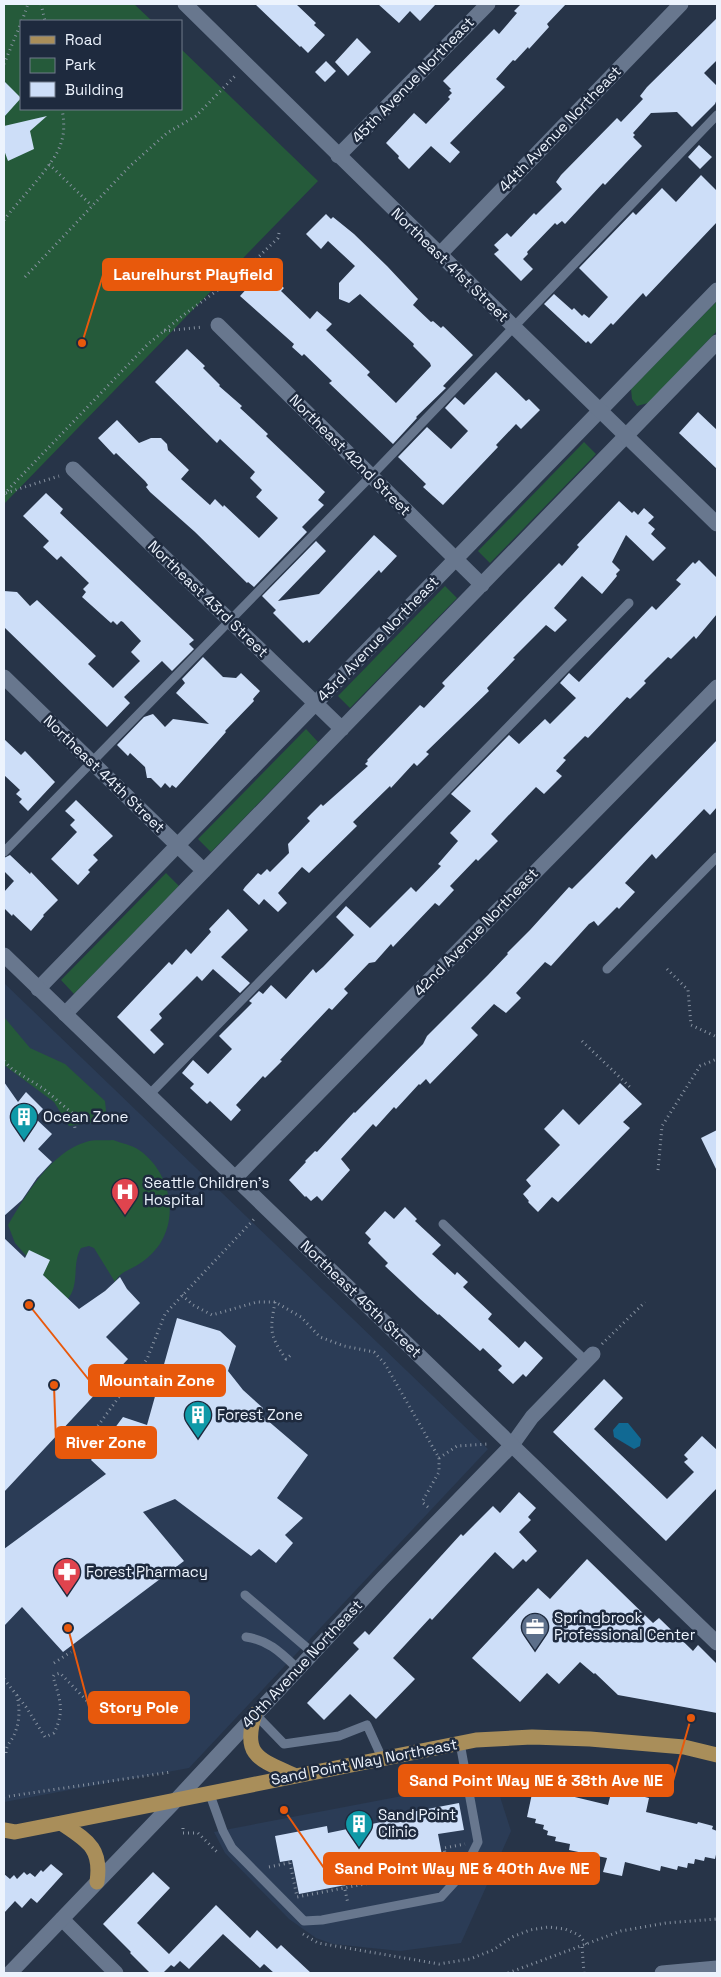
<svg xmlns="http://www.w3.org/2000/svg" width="721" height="1977" font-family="'Space Grotesk',sans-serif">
	<rect width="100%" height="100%" fill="#273448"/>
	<path fill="#2b3c56" d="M4,983L488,1449L189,1768L4,1802Z
		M495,1781L511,1831L461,1943L400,1951L333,1944L316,1938L289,1919L225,1853L214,1832L460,1785Z"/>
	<path fill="#255a3a" d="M4,4H134L152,21H21V109H181V49L318,181L4,504Z
		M717,301V331L648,403L637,406L632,399L631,389Z
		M584,442L596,454L490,563L478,551Z
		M445,586L457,598L350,708L338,696Z
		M306,729L318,742L211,852L198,839Z
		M166,873L179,886L74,994L61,980Z
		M4,1017L30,1048L65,1064L105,1101L107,1120L69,1126L54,1102L4,1065Z
		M113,1140C121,1143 132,1145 139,1150C168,1170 179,1212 161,1242C157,1249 148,1258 142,1262C132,1270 121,1270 115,1282L94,1248L89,1246L81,1248C71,1265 81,1286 66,1301L15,1243L8,1225C26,1195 51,1152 86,1142C94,1139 105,1141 113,1140Z"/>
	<path fill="#116993" d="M619,1423H628L641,1439L640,1446L634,1449L614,1437L613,1430Z"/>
	<path fill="#cddef8" d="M255,4H296L316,23L314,25L325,35L308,53L301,46L300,47Z
		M378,4H436L420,21L410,11L399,23Z
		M521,4H566L547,24L549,27L529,49L528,47L515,61L513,60L496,79L505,87L450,143L460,152L450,163L431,146L409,169L398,158L399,156L386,143L414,113L426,124L450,99L448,97L452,93L449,90L451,89L443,81L494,29L499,34L517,13L514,11Z
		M717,18V60L704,73L717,86V99L715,104L692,127L677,112L651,113L633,133L635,135L633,137L642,146L605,185L603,183L565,224L562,221L557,225L555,223L527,252L528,254L523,259L533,269L521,281L494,254L499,250L494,245L507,233L511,237L534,213L536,215L562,189L556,182L561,175L617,118L621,122L643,99L640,96L647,87Z
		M357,38L371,52L348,76L335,62Z
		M326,61L336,71L325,82L315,72Z
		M4,81L21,98L4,117Z
		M47,116L30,131L34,149L8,161L4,150V126Z
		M699,145L712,157L700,169L688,157Z
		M701,175L717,191V222L646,297L643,293L613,325L611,323L591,344L588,341L586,343L544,304L554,294L572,310L574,308L582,316L584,314L589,318L608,297L579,268L633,212L636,215L662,188L676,202Z
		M326,214L331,219L333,217L354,234L387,266L418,299L413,305L431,322L433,321L441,328L443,326L473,355L443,386L446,388L416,417L417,418L393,444L329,383L332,381L304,354L302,356L292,347L294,344L240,296L251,284L253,286L271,268L281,278L277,282L284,288L281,291L310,319L317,311L332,324L326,330L370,372L367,375L396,403L431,366L430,363L413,346L414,344L360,294L349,303L339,299V283L355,266L328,241L321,249L306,234Z
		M187,349L205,366L203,368L220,385L219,386L242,406L240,408L268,434L266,436L325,492L318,500L324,505L302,527L307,532L254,587L248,582L247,583L195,532L150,492L146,487L148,485L145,481L116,453L114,455L98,438L117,420L139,443L151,438H161L167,444L168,450L189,470L181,479L210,505L215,499L223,507L224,505L259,538L278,518L256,497L262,490L250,478L255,472L220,439L217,443L155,382Z
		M496,372L526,401L529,399L540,410L521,429L516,424L496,445L498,447L443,505L423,487L426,484L398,457L427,427L451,449L468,431L445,408L455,397L464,405Z
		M698,412L717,430V469L679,433Z
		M46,493L63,509L60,513L194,640L189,644L194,649L172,671L162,661L124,697L130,703L107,727L4,627V591L17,592L30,606L37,600L96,656L88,664L113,688L140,661L131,652L141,641L123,622L121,621L117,625L113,621L111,623L82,597L86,592L83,589L89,583L61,556L57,560L43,547L49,541L23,516Z
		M619,501L632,513L634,511L638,515L644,508L654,517L648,523L655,529L651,534L666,548L653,561L626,535L612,562L620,570L616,574L617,576L602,594L582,576L554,608L567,620L555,632L546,625L513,658L515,659L487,688L489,691L426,752L429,754L417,766L414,763L391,788L390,786L353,822L357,826L309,873L302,867L278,893L287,903L278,912L264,899L259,905L243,890L245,887L258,873L261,875L267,869L270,872L289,853L288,844L310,821L307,818L321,804L323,806L368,766L365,764L368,761L367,760L420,705L424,708L445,686L442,683L559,563L562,566L579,547L577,545Z
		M374,535L397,556L381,573L379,570L309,643L307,640L303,643L273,613L276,610L262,596L316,541L326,551L278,601L319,594Z
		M699,560L717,578V614L696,639L694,636L671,659L668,657L644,681L646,683L630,699L627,697L588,738L585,736L563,758L566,760L556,771L562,776L544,794L536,787L506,818L491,834L498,841L478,861L476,859L450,886L454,890L439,906L435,903L393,947L391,944L375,962L369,963L344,989L348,993L332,1010L329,1008L280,1060L282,1061L265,1078L263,1076L236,1105L241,1110L231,1121L210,1101L207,1104L190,1088L194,1084L182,1073L193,1060L208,1074L232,1049L219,1036L252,1003L249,1001L259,991L263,994L271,985L286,999L313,969L316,973L323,967L354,935L336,917L346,906L370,928L411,887L416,892L441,866L438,864L458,841L450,833L471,811L451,794L509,735L519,744L545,719L550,724L576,698L560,683L569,673L579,682L652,606L656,610L681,584L676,580L693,562L695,564Z
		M203,657L223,677L236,678L241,673L260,691L253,699L254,701L225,731L226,732L176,788L172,785L170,788L165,783L161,788L151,778H147L145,767L130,753L128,756L117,745L144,717L153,714L165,727L173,719L209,724L176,693L185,683L182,679Z
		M4,739L21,755L25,751L55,782L28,811L19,802L22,799L16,794L20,790L4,775Z
		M717,740V807L710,815L704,809L656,859L652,854L625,883L635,892L619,909L617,907L598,926L594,921L589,924L551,966L545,962L516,993L521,998L506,1013L494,1004L471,1028L478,1035L430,1084L426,1079L420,1085L419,1084L396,1109L394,1107L376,1127L373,1124L341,1159L350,1170L322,1201L317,1196L311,1201L306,1196L305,1197L289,1180L306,1162L305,1161L315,1151L317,1152L354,1112L355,1113L423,1044L427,1036L488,975L508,954L507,953L530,930L569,887L572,889L590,871Z
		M76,800L113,836L93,855L98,860L88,870L90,872L78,885L51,859L77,832L70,825L75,820L65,811Z
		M10,855L30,874L31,872L58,900L43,915L44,916L31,931L13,914L12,916L4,908V892L14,881L4,871V858Z
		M228,909L248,930L221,957L250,983L240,993L213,969L202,981L197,976L159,1014L162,1018L150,1030L164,1044L154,1054L117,1017L169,962L172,965L186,949L191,954L211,932L209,929Z
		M4,1082L18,1102L26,1092L43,1109L35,1118L52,1134L38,1149L52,1162L37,1178L22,1200L4,1216Z
		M620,1083L642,1104L623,1122L630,1128L558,1202L552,1197L538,1212L528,1202L529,1201L523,1194L531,1186L526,1180L560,1145L544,1129L563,1109L579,1125Z
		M717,1130V1171L701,1138Z
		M405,1207L417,1219L415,1221L441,1245L432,1254L455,1275L457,1272L468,1282L463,1287L492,1314L488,1319L519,1348L525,1341L543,1358L526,1377L523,1374L513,1384L498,1370L502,1366L483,1348L480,1351L439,1314L438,1315L419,1298L385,1266L388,1263L368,1243L371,1239L365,1233L385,1211L394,1219Z
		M4,1238L25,1258L29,1250L50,1260L43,1275L79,1309L105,1291L120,1277L127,1289L140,1303L106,1337L128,1359L4,1492Z
		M177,1318L220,1331L236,1346L228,1371L243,1390L263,1408L260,1414L308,1455L277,1498L303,1518L285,1535L293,1543L276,1563L259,1549L251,1556L175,1499L143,1512L184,1561L63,1652L22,1607L4,1626V1549L106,1474L91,1460L123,1417L147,1425Z
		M604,1379L623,1398L594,1429L667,1499L694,1472L684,1462L688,1459L684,1455L702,1436L717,1450V1488L666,1541L553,1432Z
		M519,1492L536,1508L528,1517L531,1520L519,1532L537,1551L526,1562L523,1559L513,1569L495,1552L432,1620L430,1618L393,1658L415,1679L376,1719L350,1694L324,1720L307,1703L359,1649L353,1643L365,1631L369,1635L461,1534L463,1536L493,1506L500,1513Z
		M587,1559L653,1623L659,1618L693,1651L698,1645L717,1664V1713L618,1695L595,1673L594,1674L580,1662L559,1684L547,1673L520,1702L472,1658L538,1588L550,1599Z
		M533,1789L554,1792L608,1805L612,1789L649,1798L646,1812L697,1824L698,1822L713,1826L712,1829L717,1831V1850L715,1859L705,1857L704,1861L695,1859L694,1864L688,1863L687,1868L678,1866L677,1870L661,1866L660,1871L625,1862L622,1876L603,1872L607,1858L569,1850L570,1844L555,1841L556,1837L547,1835L548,1831L543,1829L544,1825L535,1823L536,1819L527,1817Z
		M459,1803L464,1830L438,1834L444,1866L299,1894L292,1860L280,1862L275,1836L327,1826L328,1833L396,1819V1815Z
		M51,1864L63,1874L37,1903L31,1898L22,1908L15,1901L4,1913V1874L10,1879L14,1875L17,1879L24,1872L27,1875L30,1873L35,1877L41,1870L43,1872Z
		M153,1872L170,1888L137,1923L169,1954L216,1905L250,1938L257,1930L277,1949L281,1945L311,1973H274L264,1964L260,1968L223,1934L189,1969L180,1961L174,1967L171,1965L163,1973H150L130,1953L131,1952L103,1924Z"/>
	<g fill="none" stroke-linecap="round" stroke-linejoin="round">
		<path stroke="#8893a2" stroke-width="3" stroke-dasharray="1 4" stroke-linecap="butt" d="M41,4L45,21
			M22,21L28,4
			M4,64L21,23
			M49,164L92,206
			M4,220C18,201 56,163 61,143C65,132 64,120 62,109
			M25,277L129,167L167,133L196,116L236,75
			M164,331L203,327
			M6,493L59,476
			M4,494L148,344L186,313L243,272L278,238L279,233
			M667,969L688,990L691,1025L717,1037
			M582,1041L632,1089
			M4,1061L12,1069L44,1089L72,1113L75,1128
			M658,1170L662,1126L700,1066L717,1059
			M182,1295L193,1305L212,1315L257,1302H275L301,1317L320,1337L344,1346L374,1352L385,1364L439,1458V1472L422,1502L430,1509
			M275,1302C270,1330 269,1335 286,1359L292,1354
			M602,1344L645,1302
			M86,1442L147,1359L165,1314L256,1217
			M439,1458L457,1446L488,1444
			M54,1663L71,1652
			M4,1679L26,1707L45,1737L54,1733C65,1711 60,1699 53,1677L54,1675L60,1673L91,1705L94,1706L101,1702
			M6,1753C6,1745 11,1742 14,1735C20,1722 20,1709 17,1695
			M4,1797L171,1772
			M183,1828V1833H198L219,1854
			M290,1863L297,1897L448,1868L444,1848L465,1844
			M269,1867L293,1862
			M344,1885L348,1904
			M303,1934L318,1943L439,1964L470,1959L493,1950L512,1937L530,1930L548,1927L565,1929L579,1935L587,1945
			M582,1947L584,1973
			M508,1973L621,1931L666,1923L717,1919"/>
		<path stroke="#68778e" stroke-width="9" d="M4,852L371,476L717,115
			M607,969L717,857
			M149,1095L629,603
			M443,1224L586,1361
			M245,1595L313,1653
			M246,1637C269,1640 282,1654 298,1669
			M255,1714L284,1744L339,1736L367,1725L382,1758
			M209,1792L223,1831L232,1848L304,1921L322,1920L441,1897L462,1874L478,1842L460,1743"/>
		<path stroke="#68778e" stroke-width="15" d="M338,156L488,4
			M440,254L681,4
			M218,325L482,585
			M73,469L342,729
			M4,677L204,871
			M38,989L717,290
			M65,1014L717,342
			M235,1178L717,687
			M177,1799L382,1579L512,1445L532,1417L593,1354
			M62,1919L116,1973
			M662,1973L717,1968"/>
		<path stroke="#68778e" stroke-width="15" d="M185,4L514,327L717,524
			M4,955L717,1643
			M10,1973L177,1799"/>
		<path stroke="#a98e5a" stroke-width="15" d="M255,1714C241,1757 261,1760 296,1776
			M61,1823C88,1841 102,1848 97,1882
			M4,1830L15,1832L61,1823L476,1740L532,1737L590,1739L684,1747L717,1755"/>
	</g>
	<defs>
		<symbol id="building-pin" viewBox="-11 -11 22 30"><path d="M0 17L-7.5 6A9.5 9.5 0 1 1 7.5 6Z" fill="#0f9aa8" stroke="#1e2a3e"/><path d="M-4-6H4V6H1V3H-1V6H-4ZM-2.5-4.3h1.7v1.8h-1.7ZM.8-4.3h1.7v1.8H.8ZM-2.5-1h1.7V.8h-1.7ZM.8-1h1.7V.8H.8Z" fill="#fff"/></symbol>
		<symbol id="hospital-pin" viewBox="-11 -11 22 30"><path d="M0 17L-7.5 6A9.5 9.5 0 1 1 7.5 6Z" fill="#e0444e" stroke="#1e2a3e"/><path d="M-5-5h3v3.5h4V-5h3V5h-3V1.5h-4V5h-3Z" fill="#fff"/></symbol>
		<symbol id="pharmacy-pin" viewBox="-11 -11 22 30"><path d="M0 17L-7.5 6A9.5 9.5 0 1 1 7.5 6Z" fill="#e0444e" stroke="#1e2a3e"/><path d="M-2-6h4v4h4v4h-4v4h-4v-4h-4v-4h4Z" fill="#fff"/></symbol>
		<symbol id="office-pin" viewBox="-11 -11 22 30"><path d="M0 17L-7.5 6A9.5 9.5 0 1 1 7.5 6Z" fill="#5c6f8a" stroke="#1e2a3e"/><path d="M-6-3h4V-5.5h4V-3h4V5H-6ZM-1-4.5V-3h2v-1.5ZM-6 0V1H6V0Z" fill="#fff"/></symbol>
	</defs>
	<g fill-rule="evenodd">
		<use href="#building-pin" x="8" y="1101" width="32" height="43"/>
		<use href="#hospital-pin" x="109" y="1176" width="32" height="43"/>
		<use href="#building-pin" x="182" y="1399" width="32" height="43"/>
		<use href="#pharmacy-pin" x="51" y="1556" width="32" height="43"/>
		<use href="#office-pin" x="519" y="1611" width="32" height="43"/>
		<use href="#building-pin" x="343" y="1808" width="32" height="43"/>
	</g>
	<g text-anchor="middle" stroke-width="5" stroke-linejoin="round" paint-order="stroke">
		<g font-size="15" fill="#ecf3fd" stroke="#1e2a3e">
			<text transform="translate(413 80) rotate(-46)" y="5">45th Avenue Northeast</text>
			<text transform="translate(560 129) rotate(-46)" y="5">44th Avenue Northeast</text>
			<text transform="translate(450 265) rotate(44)" y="5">Northeast 41st Street</text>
			<text transform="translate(350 455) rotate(45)" y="5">Northeast 42nd Street</text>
			<text transform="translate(208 599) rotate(44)" y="5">Northeast 43rd Street</text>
			<text transform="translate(378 639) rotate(-46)" y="5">43rd Avenue Northeast</text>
			<text transform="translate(104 774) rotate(44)" y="5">Northeast 44th Street</text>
			<text transform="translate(476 932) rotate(-46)" y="5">42nd Avenue Northeast</text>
			<text transform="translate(361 1299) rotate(44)" y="5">Northeast 45th Street</text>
			<text transform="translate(302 1664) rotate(-47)" y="5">40th Avenue Northeast</text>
			<text transform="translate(364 1762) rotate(-11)" y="5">Sand Point Way Northeast</text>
		</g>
		<g font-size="15" fill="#ecf3fd" stroke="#1e2a3e" text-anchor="start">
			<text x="43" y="1122">Ocean Zone</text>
			<text x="144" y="1188">Seattle Children's<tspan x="144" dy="17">Hospital</tspan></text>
			<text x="217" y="1420">Forest Zone</text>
			<text x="86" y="1577">Forest Pharmacy</text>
			<text x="554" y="1623">Springbrook<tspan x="554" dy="17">Professional Center</tspan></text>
			<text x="378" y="1820">Sand Point<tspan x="378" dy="17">Clinic</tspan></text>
		</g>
	</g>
	<path fill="none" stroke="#e8590c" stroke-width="2" d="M82 343L103 275M29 1305L89 1380M54 1385L56 1443M68 1628L89 1707M691 1718L673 1781M284 1810L324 1868"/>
	<g fill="#e8590c" stroke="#1e2a3e" stroke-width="2">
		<circle cx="82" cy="343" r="5"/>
		<circle cx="29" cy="1305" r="5"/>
		<circle cx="54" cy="1385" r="5"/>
		<circle cx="68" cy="1628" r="5"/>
		<circle cx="691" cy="1718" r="5"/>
		<circle cx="284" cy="1810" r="5"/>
	</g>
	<g fill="#e8590c" stroke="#e8590c" stroke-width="2">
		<rect x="103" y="259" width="179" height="31" rx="5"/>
		<rect x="89" y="1365" width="136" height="31" rx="5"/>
		<rect x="56" y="1427" width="100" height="31" rx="5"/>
		<rect x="89" y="1692" width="100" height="31" rx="5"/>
		<rect x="399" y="1765" width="274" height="31" rx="5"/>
		<rect x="324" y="1853" width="275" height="31" rx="5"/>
	</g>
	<g font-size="16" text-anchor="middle" font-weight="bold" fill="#fff">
		<text x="193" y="280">Laurelhurst Playfield</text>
		<text x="157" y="1386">Mountain Zone</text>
		<text x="106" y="1448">River Zone</text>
		<text x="139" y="1713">Story Pole</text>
		<text x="536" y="1786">Sand Point Way NE &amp; 38th Ave NE</text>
		<text x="462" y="1874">Sand Point Way NE &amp; 40th Ave NE</text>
	</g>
	<rect width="721" height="1977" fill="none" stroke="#ecf3fd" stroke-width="10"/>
	<rect x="20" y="20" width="162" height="90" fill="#1e2a3e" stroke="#707a8a"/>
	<rect x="30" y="36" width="25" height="8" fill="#a98e5a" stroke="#707a8a"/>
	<text x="65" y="45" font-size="15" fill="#ecf3fd">Road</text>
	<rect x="30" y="58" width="25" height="15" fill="#255a3a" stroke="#707a8a"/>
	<text x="65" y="70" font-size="15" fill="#ecf3fd">Park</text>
	<rect x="30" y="82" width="25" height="15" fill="#cddef8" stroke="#707a8a"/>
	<text x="65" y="95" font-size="15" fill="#ecf3fd">Building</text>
</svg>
